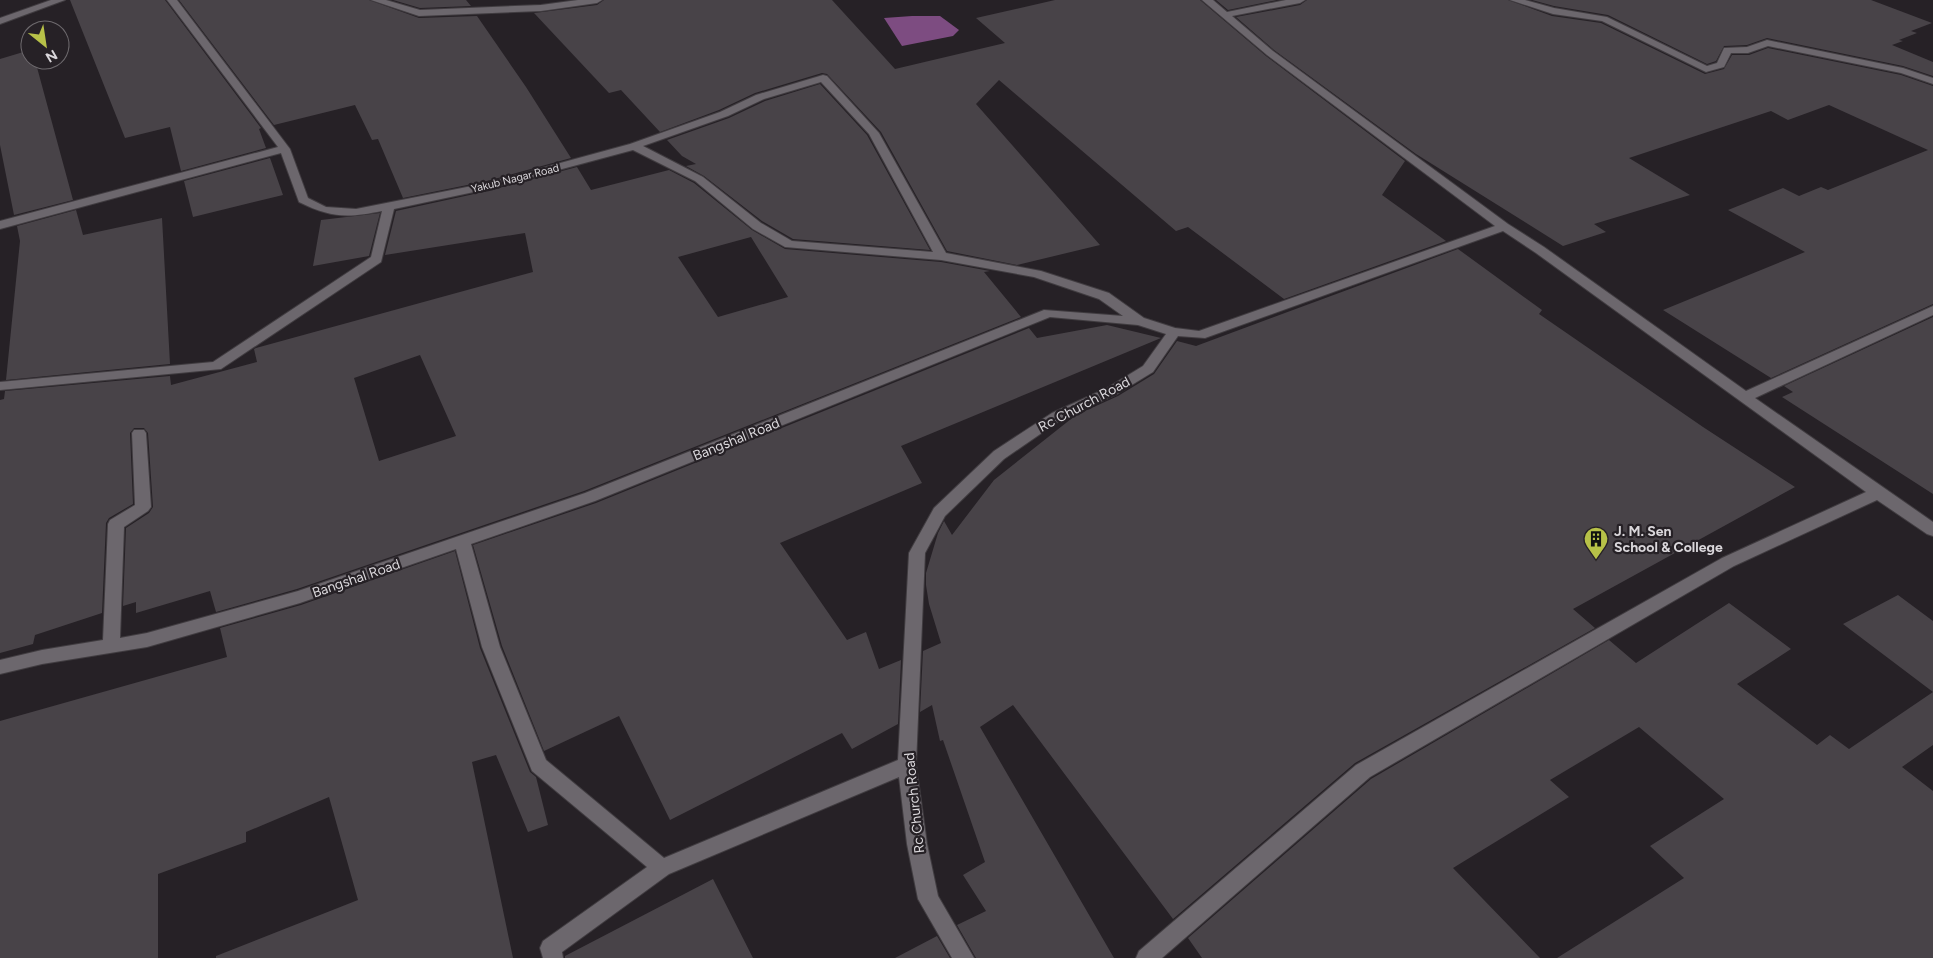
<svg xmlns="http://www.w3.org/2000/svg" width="1933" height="958" font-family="Figtree,sans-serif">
	<rect width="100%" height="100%" fill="#262126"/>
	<path fill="#7d4c81" d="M912,16H940L959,30L953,36L902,46L884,18Z"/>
	<path fill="#484348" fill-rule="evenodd" d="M70,0H165L261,128L259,129L266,148L181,171L170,127L125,138Z
		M179,0H369L419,18L477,16L526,87L571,158L487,181L403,198L378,139L372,140L355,105L274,125Z
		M393,0H466L471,6L420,8Z
		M604,0H832L895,69L1005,43L976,18L1055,0H1200L1266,56L1405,161L1382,195L1446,241L1284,299L1188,227L1176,231L999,80L976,104L1100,245L1017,265L947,251L881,132L827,74L822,73L755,93L719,110L660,132L621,90L609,93L534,13L597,5Z
		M1216,0H1277L1228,10Z
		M1307,0H1508L1552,16L1601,23L1705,74L1724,69L1732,55H1749L1768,48L1901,75L1933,86V304L1771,378L1663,310L1805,252L1728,210L1783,188L1799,196L1821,187L1828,190L1928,150L1829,105L1788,120L1771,111L1629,158L1690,195L1594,224L1606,232L1563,246L1416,154L1274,50L1236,17L1300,5Z
		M1532,0H1871L1932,23L1911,31L1917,33L1899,40L1903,41L1892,45L1933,62V76L1903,66L1767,38L1747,45L1724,46L1716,61L1707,64L1608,15L1554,6Z
		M30,50V60H35L73,200L14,215L0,145V59Z
		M820,84L867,135L930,250L793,239L762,221L704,176L686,166L696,164L682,156L667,140L729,118L765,101Z
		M270,158L283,195L193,217L184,181Z
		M577,167L591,190L669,170L694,183L752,230L785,249L941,262L990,271L984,272L1021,317L584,491L297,589L216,612L210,591L136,613V602L123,606L126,528L149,513L153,507L148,433L144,428H134L130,433L133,504L109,518L106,523L102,613L35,635L33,644L0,653V400L4,399L5,391L170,376L171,385L257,362L254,349L256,348L533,272L525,233L385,255L396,211L488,191ZM751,237L788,297L718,317L678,257ZM420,355L456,436L379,461L354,378Z
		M76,210L83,235L162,218L170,364L6,380L20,241L17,226Z
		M380,213L369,256L313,266L321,220Z
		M1458,249L1542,310L1539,314L1703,427L1795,487L1573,609L1595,628L1355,763L1173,919L1013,705L980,727L1114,958H976L957,925L986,911L963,875L985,862L943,740L940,741L932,705L920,712L923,651L941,643L929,604L926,585V573L938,533L944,521L952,535L994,480L1076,415L1118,396L1154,374L1177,341L1196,346Z
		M1933,317V494L1782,397L1793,392L1784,386Z
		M1107,325L1161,338L901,446L922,483L780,543L847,640L866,632L879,669L901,660L898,724L852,749L842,733L670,820L619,716L544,751L502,646L473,545L596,503L1029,328L1037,338Z
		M455,551L480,648L530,772L536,777L548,825L528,832L496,755L472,762L513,958H216V956L358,900L329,797L246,832V842L158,874V958H0V721L227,657L220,628L301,605Z
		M1898,595L1933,621V692L1843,624Z
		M1729,603L1791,649L1737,684L1817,745L1830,735L1849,749L1933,692V745L1902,767L1933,791V958H1557L1684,878L1650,846L1724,799L1639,727L1550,780L1569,797L1453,868L1540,958H1202L1188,938L1371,779L1609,640L1636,663Z
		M713,879L753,958H565V956Z
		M937,936L950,958H895Z"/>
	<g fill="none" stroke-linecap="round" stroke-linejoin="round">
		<defs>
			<path id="minor" d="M51,0H65L0,24V18Z
				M167,0H177L290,149L308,198L326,207L356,209L487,183L630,144L720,112L756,95L823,75L827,76L879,133L946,253L1041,271L1109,293L1144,318L1175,328L1199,331L1495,226L1267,55L1202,0H1213L1227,12L1286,0H1305L1300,3L1232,16L1273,51L1508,224L1544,247L1746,391L1933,306V315L1755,398L1933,522V536L1927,534L1877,500L1734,566L1370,777L1162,958H1136L1139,951L1356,765L1722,558L1866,492L1536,253L1503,231L1205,338L1178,336L1153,372L1117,394L1062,419L1004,459L945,516L925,553L916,765L927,844L938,896L974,958H952L918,899L907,844L899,777L669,874L562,952L563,958H543L540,948L543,941L647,867L532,771L482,647L456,549L300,603L147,647L42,664L0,674V660L42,650L103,640L108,524L110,520L135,505L132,433L134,430H144L146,433L151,507L148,511L124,527L120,638L147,633L298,591L585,493L1044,310L1123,316L1099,299L1034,277L941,260L785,247L753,229L695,181L633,150L488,189L394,209L381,262L221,369L0,390V382L213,362L371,257L382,211C348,218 331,218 299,202L281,153L0,229V221L278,147ZM821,82L869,134L933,252L792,241L761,223L703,177L643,146L728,116L764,99ZM1050,317L1138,325L1166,334L1143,366L1107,388L1052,413L994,451L934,508L909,553L898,760L664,858L546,760L500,647L471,544L595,501Z
				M371,0H386L420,10L541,5L578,0H602L597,3L541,11L419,16Z
				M1510,0H1525L1554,8L1607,17L1707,66L1717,63L1724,48L1747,47L1767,40L1903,68L1933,78V84L1901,73L1768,46L1748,53H1731L1724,67L1706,72L1602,21L1553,14Z"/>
		</defs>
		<use href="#minor" stroke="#403c40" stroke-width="2"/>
		<use href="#minor" fill="#6c676d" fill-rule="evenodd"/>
	</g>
	<defs>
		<symbol id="building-pin" viewBox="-11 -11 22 30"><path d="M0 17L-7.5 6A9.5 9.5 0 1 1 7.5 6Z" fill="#b7c148" stroke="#262126"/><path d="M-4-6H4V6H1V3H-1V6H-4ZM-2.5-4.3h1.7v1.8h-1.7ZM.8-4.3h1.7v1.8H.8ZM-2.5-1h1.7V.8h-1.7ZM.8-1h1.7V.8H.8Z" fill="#111"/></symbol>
	</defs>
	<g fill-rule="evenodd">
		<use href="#building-pin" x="1582" y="525" width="28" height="38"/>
	</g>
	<g text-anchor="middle" stroke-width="4.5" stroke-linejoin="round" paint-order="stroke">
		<g font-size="11" fill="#dad7db" stroke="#262126">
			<text transform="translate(515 178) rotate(-14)" y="4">Yakub Nagar Road</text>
		</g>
		<g font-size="14" fill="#dad7db" stroke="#262126">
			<text transform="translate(1084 404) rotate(-28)" y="5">Rc Church Road</text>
			<text transform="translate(736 439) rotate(-22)" y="5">Bangshal Road</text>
			<text transform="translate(356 578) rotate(-19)" y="5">Bangshal Road</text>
			<text transform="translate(914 803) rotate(-96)" y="5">Rc Church Road</text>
		</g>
		<g font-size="14" font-weight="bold" fill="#dad7db" stroke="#262126" text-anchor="start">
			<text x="1614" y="536">J. M. Sen<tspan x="1614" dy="16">School &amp; College</tspan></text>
		</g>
	</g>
	<g transform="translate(45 45) rotate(150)"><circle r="24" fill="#262126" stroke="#6e6a6e"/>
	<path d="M0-4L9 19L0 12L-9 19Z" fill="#b7c148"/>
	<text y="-8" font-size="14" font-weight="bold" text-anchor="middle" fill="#dad7db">N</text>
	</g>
</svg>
